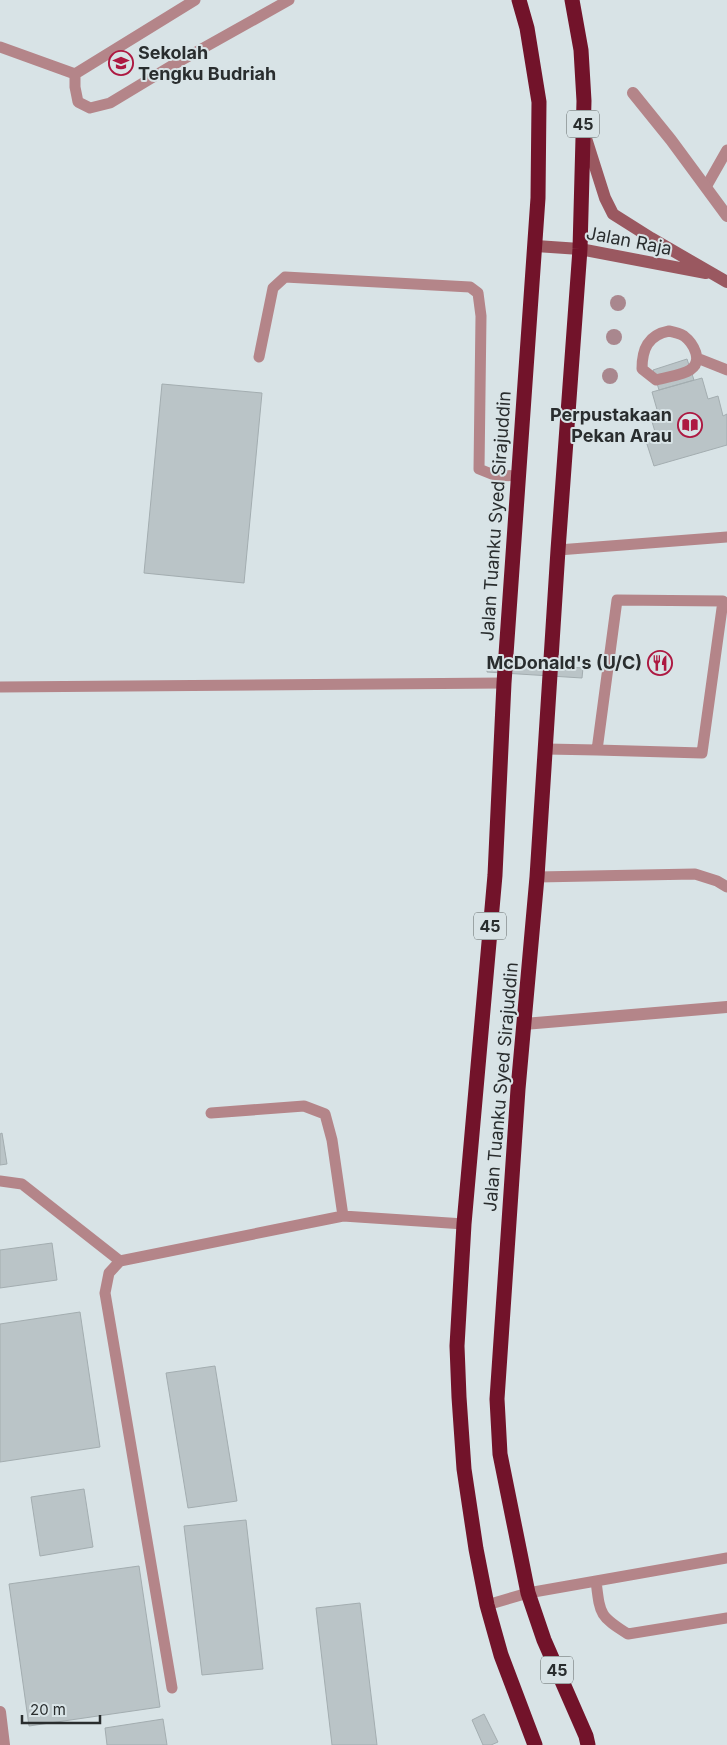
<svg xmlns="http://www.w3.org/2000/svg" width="727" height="1745" font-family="Inter,sans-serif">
	<rect width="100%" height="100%" fill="#d8e3e6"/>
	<path fill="#bac4c7" stroke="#a3adb0" d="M687,359L694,380L659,390L653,370Z
		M702,378L708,399L718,396L723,416L727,414V445L654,466L645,438L656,435L650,415L658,413L652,392Z
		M162,384L262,393L244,583L144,573Z
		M488,662L583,668L582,678L487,672Z
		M2,1133L7,1164L0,1165V1134Z
		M52,1243L57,1280L0,1288V1250Z
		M80,1312L100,1447L0,1462V1324Z
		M215,1366L237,1501L188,1508L166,1373Z
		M84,1489L93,1547L40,1556L31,1497Z
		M246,1520L263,1669L202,1675L184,1526Z
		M139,1566L160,1707L29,1726L9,1584Z
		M360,1603L377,1745H332L316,1608Z
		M484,1714L498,1742L491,1745H483L472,1720Z
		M163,1719L167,1745H107L105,1728Z"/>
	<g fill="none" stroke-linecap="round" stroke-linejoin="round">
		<path stroke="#b48589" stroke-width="11" d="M0,47L75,74
			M75,74V87L78,102L90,108L110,103L173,65L289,0
			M75,74L195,0
			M706,187L727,150
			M669,331C674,332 679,333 684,336C693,343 704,361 690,370C683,375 665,377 656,380L642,369C642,349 648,335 669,331Z
			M259,357L273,288L285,277L470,287L478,293L481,316L479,469L494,475L517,476
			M697,358L727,370
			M558,550L727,537
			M0,687L504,683
			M546,749L597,750L617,600L723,601L702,753L597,750
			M537,877L695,874L717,881L727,887
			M211,1113L304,1106L325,1114L332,1140L343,1216
			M0,1181L22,1184L120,1261
			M596,1581C600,1614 599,1616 628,1634L727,1618
			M487,1605L528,1593L727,1558
			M172,1688L105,1293L109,1273L120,1261L343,1216L464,1224"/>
		<path stroke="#b48589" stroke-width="12" d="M633,93L671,140L727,216
			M524,1024L727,1007
			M0,1712L4,1745"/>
		<path stroke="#9a5860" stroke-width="12" d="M585,135L605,198L613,214L651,238L727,282
			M536,246L580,249L706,273"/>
		<path stroke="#72132a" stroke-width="15" d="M519,0L527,28L539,102L538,198L504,683L495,875L464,1224L457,1346L459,1397L464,1469L476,1549L487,1605L501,1655L535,1745
			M572,0L581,50L584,101L580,249L558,550L537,877L518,1089L497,1399L500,1454L528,1593L544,1640L586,1736L588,1745"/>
	</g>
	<g fill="#a9878e">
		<circle cx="618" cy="303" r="8"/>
		<circle cx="614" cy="337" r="8"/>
		<circle cx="610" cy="376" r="8"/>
	</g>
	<defs>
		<symbol id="school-ring" viewBox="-11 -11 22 22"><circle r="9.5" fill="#d8e3e6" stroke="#ad1841" stroke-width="1.5"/><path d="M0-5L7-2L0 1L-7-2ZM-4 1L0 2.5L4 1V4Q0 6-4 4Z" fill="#ad1841"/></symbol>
		<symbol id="library-ring" viewBox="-11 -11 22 22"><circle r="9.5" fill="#d8e3e6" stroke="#ad1841" stroke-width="1.5"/><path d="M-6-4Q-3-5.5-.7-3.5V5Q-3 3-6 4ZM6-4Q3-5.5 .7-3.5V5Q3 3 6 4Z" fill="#ad1841"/></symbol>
		<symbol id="restaurant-ring" viewBox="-11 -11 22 22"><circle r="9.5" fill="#d8e3e6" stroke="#ad1841" stroke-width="1.5"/><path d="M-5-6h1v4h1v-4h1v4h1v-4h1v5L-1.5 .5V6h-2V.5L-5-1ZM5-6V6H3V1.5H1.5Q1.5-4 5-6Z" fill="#ad1841"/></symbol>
	</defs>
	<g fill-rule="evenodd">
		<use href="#school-ring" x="107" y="49" width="28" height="28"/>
		<use href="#library-ring" x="676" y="411" width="28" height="28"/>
		<use href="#restaurant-ring" x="646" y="649" width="28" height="28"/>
	</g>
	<g text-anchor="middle" stroke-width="4" stroke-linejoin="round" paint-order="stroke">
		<g fill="#d8e3e6" stroke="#5e6465" stroke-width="1">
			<rect x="567" y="110.5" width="32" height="27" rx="4"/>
			<rect x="474" y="912.5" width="32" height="27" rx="4"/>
			<rect x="541" y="1656.5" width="32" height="27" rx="4"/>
		</g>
		<g font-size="16" font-weight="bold" fill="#292d2e">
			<text x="583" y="130">45</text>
			<text x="490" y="932">45</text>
			<text x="557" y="1676">45</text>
		</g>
		<g font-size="18" font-weight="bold" fill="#292d2e" stroke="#d8e3e6" text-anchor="end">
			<text x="138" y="59" text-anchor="start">Sekolah<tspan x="138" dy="21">Tengku Budriah</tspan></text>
			<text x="672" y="421">Perpustakaan<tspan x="672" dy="21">Pekan Arau</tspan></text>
			<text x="642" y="669">McDonald's (U/C)</text>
		</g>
		<g font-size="18" fill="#292d2e" stroke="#d8e3e6">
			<text transform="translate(629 241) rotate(11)" y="6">Jalan Raja</text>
			<text transform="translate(496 516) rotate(-86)" y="6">Jalan Tuanku Syed Sirajuddin</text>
			<text transform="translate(501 1087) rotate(-85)" y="6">Jalan Tuanku Syed Sirajuddin</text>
		</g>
	</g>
	<path d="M22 1715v8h78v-8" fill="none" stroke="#292d2e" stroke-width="2.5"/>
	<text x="30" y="1715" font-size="15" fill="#292d2e" stroke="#d8e3e6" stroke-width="4" paint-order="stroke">20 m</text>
</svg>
